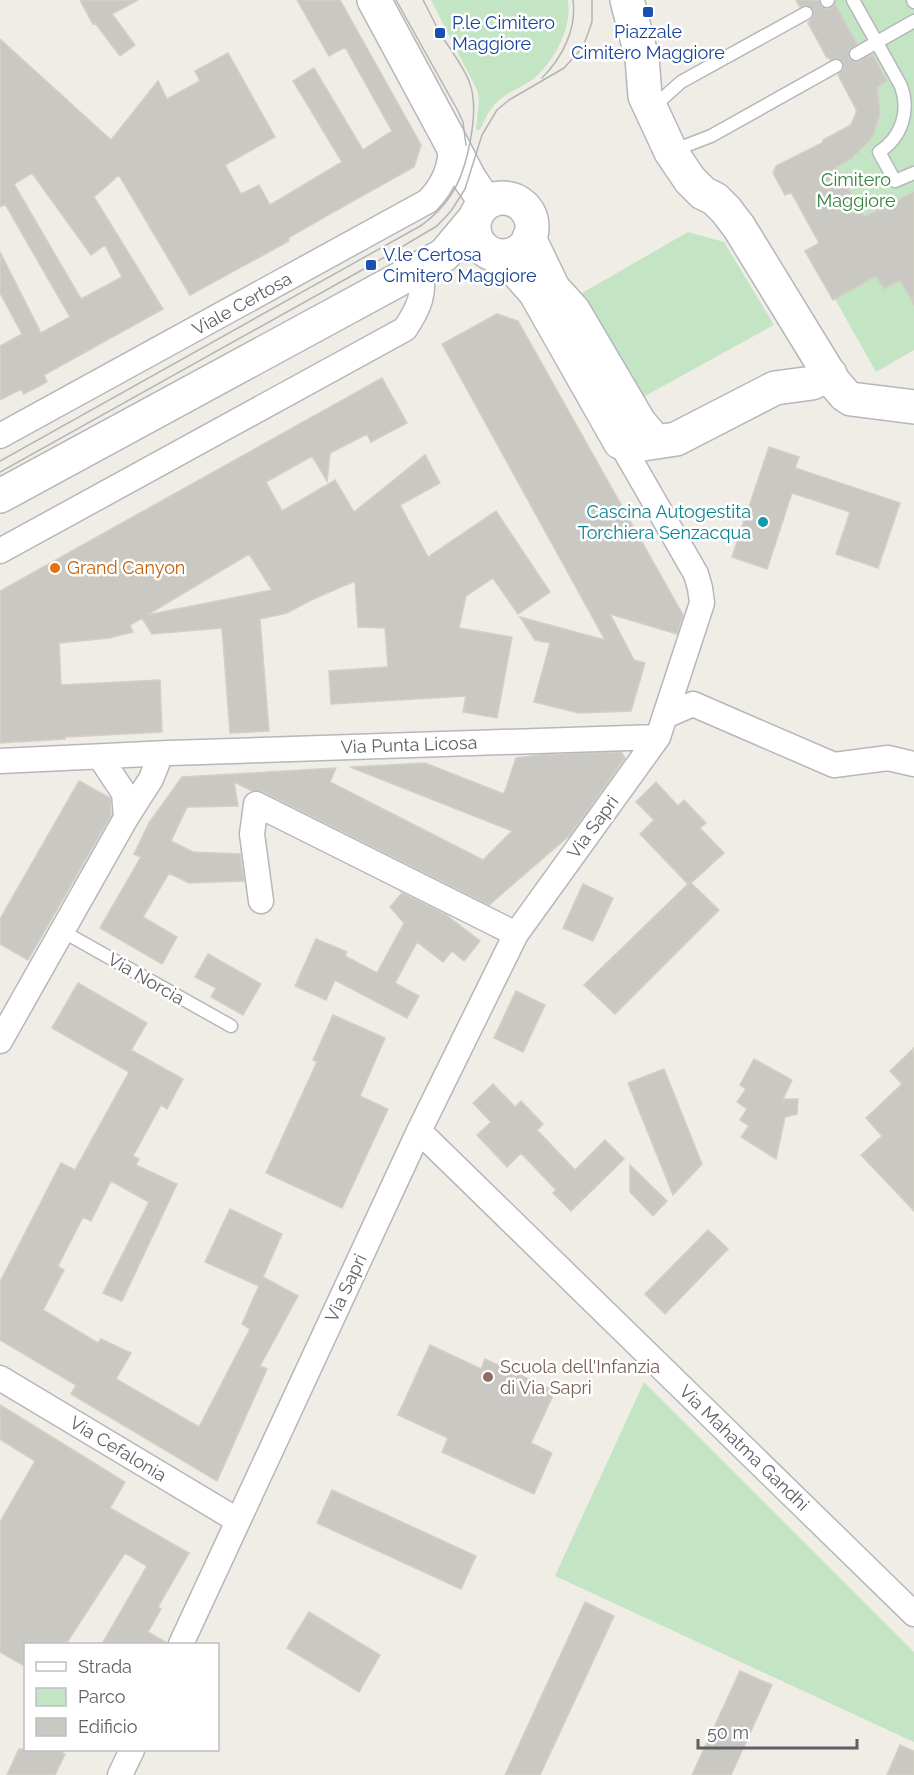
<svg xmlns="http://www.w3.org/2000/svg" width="914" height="1775" font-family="Raleway,sans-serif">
	<rect width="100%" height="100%" fill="#efede5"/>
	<path fill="#c3e5c4" d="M431,0H568C572,28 555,61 533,79C521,88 504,93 494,105C488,112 484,121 480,130L476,129L479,101L477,90Z
		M799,0H914V350L876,372L835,299L833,300L805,251L819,243L791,192L785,195L772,171L776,166L822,143L823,140L840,130L842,132C858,119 858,110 850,92L847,93L840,80L842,78L831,57L827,58L808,23L810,21Z
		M688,232L724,242L774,325L612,414L549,312Z
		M644,1382L914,1652V1742L555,1576Z"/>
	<path fill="#cac8c2" stroke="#d3cfc4" stroke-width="1.5" fill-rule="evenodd" d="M80,0H138L112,14L135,45L120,56L95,23L93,24Z
		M297,0H340L421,145L414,167L335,211L288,238L289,241L190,295L119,175L94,197L163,309L44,375L47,382L24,394L21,389L0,400V346L22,334L0,293V252L41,333L70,317L5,204L0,207V39L111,140L158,81L167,99L200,81L195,71L228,53L275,137L225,165L241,194L259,185L270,205L342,162L293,81L314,68L363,150L392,131L345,47L329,56ZM32,173L91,255L105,245L122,277L81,299L14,184Z
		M796,0H819L821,6L825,9H830L835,4L857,44L849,50V59L857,62L872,54L887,81L877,87L880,114L874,133L869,141L851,159L836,167L864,217L914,192V305L900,280L884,289L876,276L833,300L805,251L819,243L791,192L785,195L774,175L776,166L822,143L823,140L851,125L857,111L838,75L843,70V63L837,58L830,60L829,57L827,58L808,23L813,17V10L807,5L800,7Z
		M497,314L518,321L683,615L677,634L610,614L634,660L645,663L631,711L579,713L534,702L550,643L535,640L520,617L605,640L442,344Z
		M382,378L407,423L371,442L367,434L330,453L327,481L312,456L266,482L282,511L335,480L354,512L425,455L440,483L400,505L428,557L496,511L550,592L518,614L493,578L466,596L459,628L512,637L497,718L463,712L466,696L331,704L329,671L388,667L385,628L358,627L355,581L311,600L287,613L260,619L269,731L230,733L222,628L152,634L142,618L130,625L133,632L109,638L59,643L61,685L160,680L162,732L65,737V739L0,743V591ZM249,554L272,590L147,615Z
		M769,447L799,457L795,468L900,503L878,568L836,554L850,512L792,493L767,569L732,557Z
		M621,752L625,758L570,835L489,905L262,791H252L234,782L238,806L187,807L171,841L193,852L240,854L244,881L189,883L169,873L143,917L177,937L162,964L100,928L141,857L134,854L149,823L182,777L336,768L330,782L483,860L512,831L350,767L425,763L504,794L516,758L540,755Z
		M79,781L110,798L111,815L28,960L0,944V919Z
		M656,782L678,806L684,800L706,823L700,828L724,853L691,883L719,910L615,1014L584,985L688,884L640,834L654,820L636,802Z
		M583,884L613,898L593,941L563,928Z
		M402,893L446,915L480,941L464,961L452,951L443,962L417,942L395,983L419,996L407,1018L335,980L326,1000L295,986L316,939L347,952L345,956L377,973L404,923L390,907Z
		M208,954L261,984L243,1015L211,997L216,988L195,977Z
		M78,983L147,1023L131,1050L183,1079L167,1109L161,1105L133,1156L139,1159L136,1165L177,1184L122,1301L103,1293L149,1202L111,1181L91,1221L83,1217L58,1266L64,1270L43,1310L98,1343L101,1339L131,1353L116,1379L199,1427L250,1329L242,1324L259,1286L205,1262L230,1209L282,1234L263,1277L298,1296L260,1366L267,1369L217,1481L71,1394L76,1385L0,1340V1282L61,1163L75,1170L129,1072L52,1028Z
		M516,991L545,1005L523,1052L494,1038Z
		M333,1015L385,1038L360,1096L388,1109L342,1208L266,1173L317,1062L313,1060Z
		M914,1048V1211L861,1155L882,1136L866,1118L902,1084L890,1071Z
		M754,1059L792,1080L783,1099H798L797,1114L785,1117L776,1159L741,1137L749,1126L740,1120L747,1109L737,1102L746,1089L740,1085Z
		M664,1069L702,1164L673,1195L628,1083Z
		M493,1084L515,1107L521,1101L543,1124L537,1130L575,1170L605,1140L624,1159L571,1211L553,1193L556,1190L521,1153L507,1167L477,1135L491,1122L473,1103Z
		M630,1165L667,1201L653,1216L630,1192Z
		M708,1230L728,1249L665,1314L645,1294Z
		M430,1345L481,1369L485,1359L555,1391L531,1443L552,1453L534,1494L442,1452L448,1438L398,1415Z
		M0,1405L125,1482L110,1508L189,1553L158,1607L161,1609L148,1632L167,1643V1644H102L147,1566L125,1553L66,1644H26V1667L0,1652V1522L35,1461L0,1439Z
		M332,1490L476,1556L461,1589L317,1523Z
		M585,1602L614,1616L540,1775H505Z
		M309,1612L380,1655L359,1692L287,1648Z
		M740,1671L772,1685L731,1775H692Z
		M900,1745L914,1751V1775H887Z
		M19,1749H55L65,1754L55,1775H7Z"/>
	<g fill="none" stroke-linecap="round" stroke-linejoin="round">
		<defs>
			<path id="lane" d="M853,0L901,86C910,111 902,137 879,152L895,181L914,173
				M913,0L914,2
				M827,1L828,0
				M856,54L914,21
				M652,108L681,82L806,13
				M672,151L711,136L836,66
				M62,931L231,1026"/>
			<path id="street" d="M0,436L428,201C444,184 451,167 451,144
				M0,551L405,329C419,308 426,293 420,267
				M665,716L693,704L834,765L888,758L914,764
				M100,757L124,793L126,818
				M0,761L169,753L658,737
				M261,901L252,834L256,804L516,934
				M0,1041L126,818L151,779L161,754
				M419,1131L914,1614
				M0,1378L237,1520
				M181,1644L419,1131L516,934L658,737L702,603L700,588L696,574L620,442
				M120,1775L132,1750"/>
			<path id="secondary" d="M374,0L449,139L469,178L486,203
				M627,0L642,58L645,96L671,152L690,180L703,193L715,199L726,210L739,227L834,382L845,395L851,399L914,407
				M474 227a29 29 0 1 1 58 0a29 29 0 1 1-58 0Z
				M529,238L553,288L573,310L639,422L655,441
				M503,256L535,292L620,442L643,444L676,439L775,388L812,383L830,374
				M0,496L444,255L475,218"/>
		</defs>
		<use href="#lane" stroke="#b6b7bc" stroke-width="15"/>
		<use href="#street" stroke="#b6b7bc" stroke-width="27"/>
		<use href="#secondary" stroke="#b4b7bc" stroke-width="36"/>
		<use href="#lane" stroke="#fff" stroke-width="12"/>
		<use href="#street" stroke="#fff" stroke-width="24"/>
		<use href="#secondary" stroke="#fff" stroke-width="33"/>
		<path stroke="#b4b4b5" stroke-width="1.5" d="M396,0L458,111L463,122L466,145
			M542,78C562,58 577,29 573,0
			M0,461L422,225C434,216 443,207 451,195C467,171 480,112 470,84C464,66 450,50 440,33C434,22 429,11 423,0
			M0,472L371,265L437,226L451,211L465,189L482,135L497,110L509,100L564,68L583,47L592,22V0"/>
	</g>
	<g fill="#1a4fb4" stroke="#fff" stroke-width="2">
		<rect x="642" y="6" width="12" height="12" rx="3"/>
		<rect x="434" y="27" width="12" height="12" rx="3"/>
		<rect x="365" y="259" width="12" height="12" rx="3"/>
	</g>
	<circle fill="#0f9aa8" stroke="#fff" stroke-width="2" cx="763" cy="522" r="6"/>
	<circle fill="#e8710a" stroke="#fff" stroke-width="2" cx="55" cy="568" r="6"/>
	<circle fill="#8d6e63" stroke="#fff" stroke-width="2" cx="488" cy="1377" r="6"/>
	<g text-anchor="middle" stroke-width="5" stroke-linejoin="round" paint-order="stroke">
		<g font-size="18" fill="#164399" stroke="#fff" text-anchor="start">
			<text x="452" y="29">P.le Cimitero<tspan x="452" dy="21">Maggiore</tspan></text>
			<text x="648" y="38" text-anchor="middle">Piazzale<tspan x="648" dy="21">Cimitero Maggiore</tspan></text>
			<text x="383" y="261">V.le Certosa<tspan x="383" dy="21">Cimitero Maggiore</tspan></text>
		</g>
		<g font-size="18" fill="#37823f" stroke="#fff">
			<text x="856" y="186">Cimitero<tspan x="856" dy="21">Maggiore</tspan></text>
		</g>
		<g font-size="18" fill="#5d6065" stroke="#fff">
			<text transform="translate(242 304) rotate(-29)" y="6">Viale Certosa</text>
			<text transform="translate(409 745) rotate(-2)" y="6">Via Punta Licosa</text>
			<text transform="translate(593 827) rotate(-54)" y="6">Via Sapri</text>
			<text transform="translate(146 979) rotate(30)" y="6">Via Norcia</text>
			<text transform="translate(346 1288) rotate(-65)" y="6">Via Sapri</text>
			<text transform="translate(744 1448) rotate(44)" y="6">Via Mahatma Gandhi</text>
			<text transform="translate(118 1449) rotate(31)" y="6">Via Cefalonia</text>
		</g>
		<g font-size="18" fill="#0d838f" stroke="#fff" text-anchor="end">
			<text x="751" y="518">Cascina Autogestita<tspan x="751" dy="21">Torchiera Senzacqua</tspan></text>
		</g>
		<g font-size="18" fill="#c56008" stroke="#fff" text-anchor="start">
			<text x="67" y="574">Grand Canyon</text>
		</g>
		<g font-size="18" fill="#785e54" stroke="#fff" text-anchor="start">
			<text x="500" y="1373">Scuola dell'Infanzia<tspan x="500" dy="21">di Via Sapri</tspan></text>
		</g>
	</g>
	<rect x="24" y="1643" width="195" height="108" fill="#ffffff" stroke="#bebfc1" stroke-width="1.5"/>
	<rect x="36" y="1662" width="30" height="9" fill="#ffffff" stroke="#bebfc1" stroke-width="1.5"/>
	<text x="78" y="1673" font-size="18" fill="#5d6065">Strada</text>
	<rect x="36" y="1688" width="30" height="18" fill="#c3e5c4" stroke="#bebfc1" stroke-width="1.5"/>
	<text x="78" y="1703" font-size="18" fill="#5d6065">Parco</text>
	<rect x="36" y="1718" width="30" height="18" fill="#cac8c2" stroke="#bebfc1" stroke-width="1.5"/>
	<text x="78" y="1733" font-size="18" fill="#5d6065">Edificio</text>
	<path d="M698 1739v9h159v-9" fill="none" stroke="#5d6065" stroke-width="3"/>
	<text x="707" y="1739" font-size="18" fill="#5d6065" stroke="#ffffff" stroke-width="4.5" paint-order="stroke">50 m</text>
</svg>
